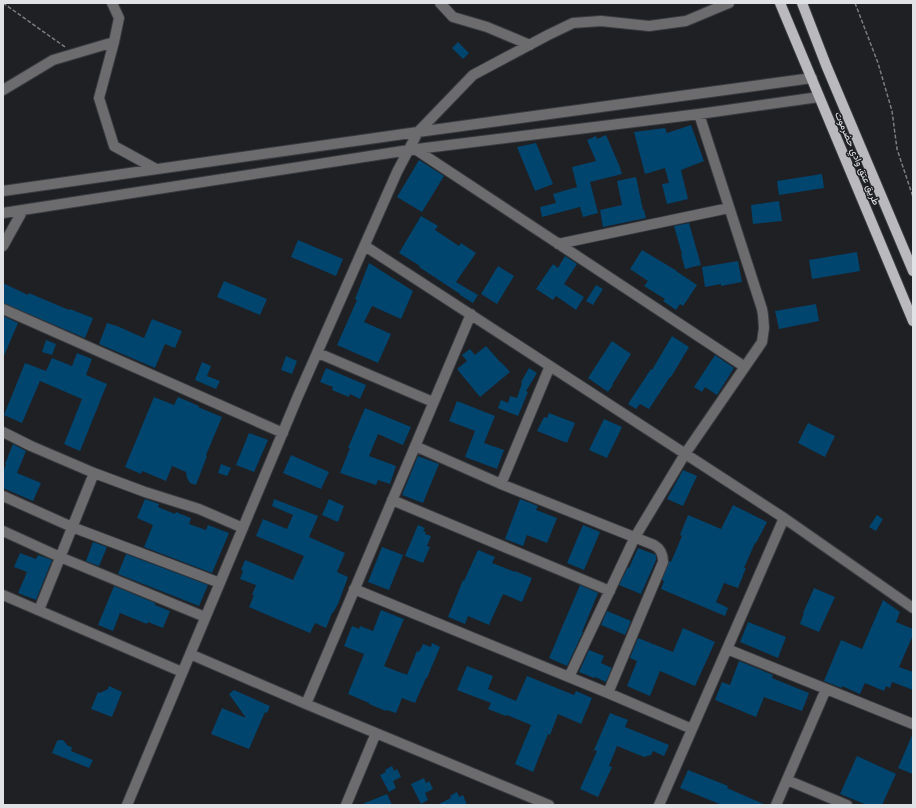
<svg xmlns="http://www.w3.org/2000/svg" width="916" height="808" font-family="Lato,Vazirmatn,sans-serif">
	<rect width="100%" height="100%" fill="#1e2024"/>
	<path fill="#00456e" d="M458,42L469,53L463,59L452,48Z
		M691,125L704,161L681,170L688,199L667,204L662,184L669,183L665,168L645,174L634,132L665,128L667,133Z
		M606,135L619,165L622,174L590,182L598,213L583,217L580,207L542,217L540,207L556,203L553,194L577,187L572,167L596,161L587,140L596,136L597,139Z
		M536,143L553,184L535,191L517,147Z
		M419,160L444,176L422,212L397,197Z
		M822,174L824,188L779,195L777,181Z
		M636,177L643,210H644L646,218L603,227L600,210L622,205L617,181Z
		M779,201L782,221L753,224L751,205Z
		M421,216L438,226L435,230L459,246L461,243L476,253L456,282L478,295L473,303L460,295V294L419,267L420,266L399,253Z
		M689,223L701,265L685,269L681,254H682L674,226Z
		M298,240L343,259L336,276L291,257Z
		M642,250L677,271H676L697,285L683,306L680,304L676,310L663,301L665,299L644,286L648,281L630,269Z
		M857,252L860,271L812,279L809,260Z
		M565,256L577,264L564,284L584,297L576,310L556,296L553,300L536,289L553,264L558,268Z
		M738,261L742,282L721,286V284L705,287L702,267Z
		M369,263L413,291L401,319L372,306L364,322L391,334L378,363L337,345L357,300L355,299Z
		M498,266L514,276L497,304L481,294Z
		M224,281L267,299L260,315L217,297Z
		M3,283L28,295L29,293L69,310L70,309L93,318L85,338L3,303Z
		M596,285L603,289L593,305L586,301Z
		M816,304L819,321L779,329L775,311Z
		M3,316L18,323L3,358Z
		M152,319L182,331L175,348L165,344L155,368L99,344L107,323L117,326L144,338Z
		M672,336L689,347L671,377H670L649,409L640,404L636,409L628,404L651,369L652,370Z
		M46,340L56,344L52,355L42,352Z
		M612,341L631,354L612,385H613L608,392L588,378Z
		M486,346L500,362H501L510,372L480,397L457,369L467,361L462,355L470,349L475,355Z
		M77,353L92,359L86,375L107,384L80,451L64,444L82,399L40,381L22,423L4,415L25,363L46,371L52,358L72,366Z
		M715,355L734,368L717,395L705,387L702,392L694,387Z
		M286,356L297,361L292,374L281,370Z
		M202,362L211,366L207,376L220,381L216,389L195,380Z
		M326,368L366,385L360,399L350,394L349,397L332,390L333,387L320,382Z
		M529,368L537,373L526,391L528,392L518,416L498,408L501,400L508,403L510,396L517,398L522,383L521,382Z
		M154,397L174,405L178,397L199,406L198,407L222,417L206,455L207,456L196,485L190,483L187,478L186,472L172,466L166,481L142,471L141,474L125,467Z
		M457,401L495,416L484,443L504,450L497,469L465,457L475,431L449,421Z
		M365,408L411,427L403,445L378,434L369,456L396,466L390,484L378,480L376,485L340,473L350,448H348Z
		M549,413L575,423L567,443L537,431L544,417L547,418Z
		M604,419L622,427L607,458L589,450Z
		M808,423L835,436L825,457L798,443Z
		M249,433L268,440L254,472L236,465Z
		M13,444L26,451L17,473L41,483L33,501L3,488V472L6,464H5Z
		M291,455L329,472L321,489L283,473Z
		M418,456L439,464L423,503L402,495Z
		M221,464L231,468L227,476L218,473Z
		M683,470L697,476L683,506L667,499Z
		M145,499L159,504L158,507L175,514L176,512L191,518L189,524L206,530L208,525L229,533L212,573L144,547L153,525L137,518Z
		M274,499L318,516L309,537L345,553L337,572L348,577L338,604L333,613H332L326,628L315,623L310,633L249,607L254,595H252L256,585L240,579L243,571L241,570L245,560L293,580L304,556L256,536L263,519L287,529L293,515L272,506Z
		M329,499L344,506L338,522L322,515Z
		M520,499L538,506L536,510L557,518L547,543L527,535L523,546L505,539Z
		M733,505L767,522L756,543H755L744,568H746L738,588L724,583L716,602L728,608L725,616L661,589L664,581L662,580L669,561L671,562L682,536L680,535L688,515L721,529Z
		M877,515L883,519L876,531L869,527Z
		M418,525L425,528L423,531L426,532L425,534L431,536L427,546L430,547L423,563L405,556Z
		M583,525L600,532L584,570L567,563Z
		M93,542L107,547L99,566L86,561Z
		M382,547L403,555L389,590L368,582Z
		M638,548L656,555V560L641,594L619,585L628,567L629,568Z
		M478,550L495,557L492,563L515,572V571L532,578L522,602L503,594L489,625L468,616L465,624L448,617L463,580L464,581Z
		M20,553L36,559L38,555L52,560L36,600L18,593L27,572L14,567Z
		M126,554L208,585L199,606L118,574Z
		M580,585L598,593L582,632H583L567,666L549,658Z
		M114,586L155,603V605L170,611L163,628L148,622L147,624L120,613L113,631L98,625Z
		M814,588L835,597L819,632L800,624L804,613H803Z
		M883,600L900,612L896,622L913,629V635L899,667L913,672V690L892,682L890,688L886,686L884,691L865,683L860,694L842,686V688L824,681L841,640L862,649Z
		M381,610L404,619L384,666L404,674V673L407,675L417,651L419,652L423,644L431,647L432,643L440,647L427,678H426L415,703L402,698L396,713L387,710L386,711L369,704V703L348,694L364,654L344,646L352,626L359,629L360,626L373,631Z
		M607,611L631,621L625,635L601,625Z
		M748,622L786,637L778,658L740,642Z
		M683,628L715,642L695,686L660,671L650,696L627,686L637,661L630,658L638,638L673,652Z
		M589,650L604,656L601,663L612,668L606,682L595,677L594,678L579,672Z
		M739,661L773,675L772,678L809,693L802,711L764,697L756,717L715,700L722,682L730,685Z
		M467,666L493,676L488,689L516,701L527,676L574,695L576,691L592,698L581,724L558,714L550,735L548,734L533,772L515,764L531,725L507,715L506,716L488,709L491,703L457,690Z
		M109,686L122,692L112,717L91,709L98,692L100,693L108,689Z
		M234,690L270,706L267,713L265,712L249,749L211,734L222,708L246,718L229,694Z
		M610,713L628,720L625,727L669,745L664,756L653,751L651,755L644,757L617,746L609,766L612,767L598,797L580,789L597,751L594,750Z
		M913,733V774L898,768Z
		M59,740H63L68,746L72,747L71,751L93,760L89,768L52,753L57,741Z
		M857,756L896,774L882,805H867L840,794Z
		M392,766L394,771L397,769L401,777L393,781L396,788L389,792L380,775L386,772L385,770Z
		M688,770L728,786L727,788L766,805H722L680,788Z
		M424,778L426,783L429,781L433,789L425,793L428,800L421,804L411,784Z
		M457,792L459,797L463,795L467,805H437L451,798L450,796Z
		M387,794L392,805H360Z"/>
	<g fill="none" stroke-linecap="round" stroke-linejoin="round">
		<defs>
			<path id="minor" d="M112,3L119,18L114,42L99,98L114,146L156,169
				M440,3L453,17L487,27L530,45
				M3,90L53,60L114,42
				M415,149L745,367
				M3,191L418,132L812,78
				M3,213L409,150L699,114L819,97
				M558,244L729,208
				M3,246L23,210
				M365,246L784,518L913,608
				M3,309L283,433
				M318,353L433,402
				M3,432L31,446L94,473L145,492L199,509L243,528
				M415,446L501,484L654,545C661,549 663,554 663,562L608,693
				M501,484L550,366
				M3,496L72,527L220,583
				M392,500L610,591
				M3,531L60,557L205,617
				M354,589L608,693L692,729
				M3,595L182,672
				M39,610L94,473
				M727,649L913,724
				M190,654L306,704L549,805
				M569,677L635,537L685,454L762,342L764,328L763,315L762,309L699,114
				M306,704L471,314
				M787,780L847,805
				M127,805L298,396L397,172L418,132L473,75L548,35L573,23L601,21L649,26L686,21L729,3
				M346,805L376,733
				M659,805L784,518
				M776,805L826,689"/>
			<path id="major" d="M780,3L913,321
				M802,3L826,65L913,271"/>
		</defs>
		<use href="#minor" stroke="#393b3f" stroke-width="12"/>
		<use href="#major" stroke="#393b3f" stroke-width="12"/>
		<path stroke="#7b7c80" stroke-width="1.5" stroke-dasharray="4 2" stroke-linecap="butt" d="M3,3L65,47
			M855,3L878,63L892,111L897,149L913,197"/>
		<use href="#minor" stroke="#6c6c6e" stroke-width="10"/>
		<use href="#major" stroke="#bab9be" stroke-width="10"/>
	</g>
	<g text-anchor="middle" stroke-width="3" stroke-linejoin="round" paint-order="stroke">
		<g font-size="10" fill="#e1e2e5" stroke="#1e2024">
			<text transform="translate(858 158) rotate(67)" y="4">طريق عتق وادي حضرموت</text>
		</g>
	</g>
	<rect width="916" height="808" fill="none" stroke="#e1e2e5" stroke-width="8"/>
</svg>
